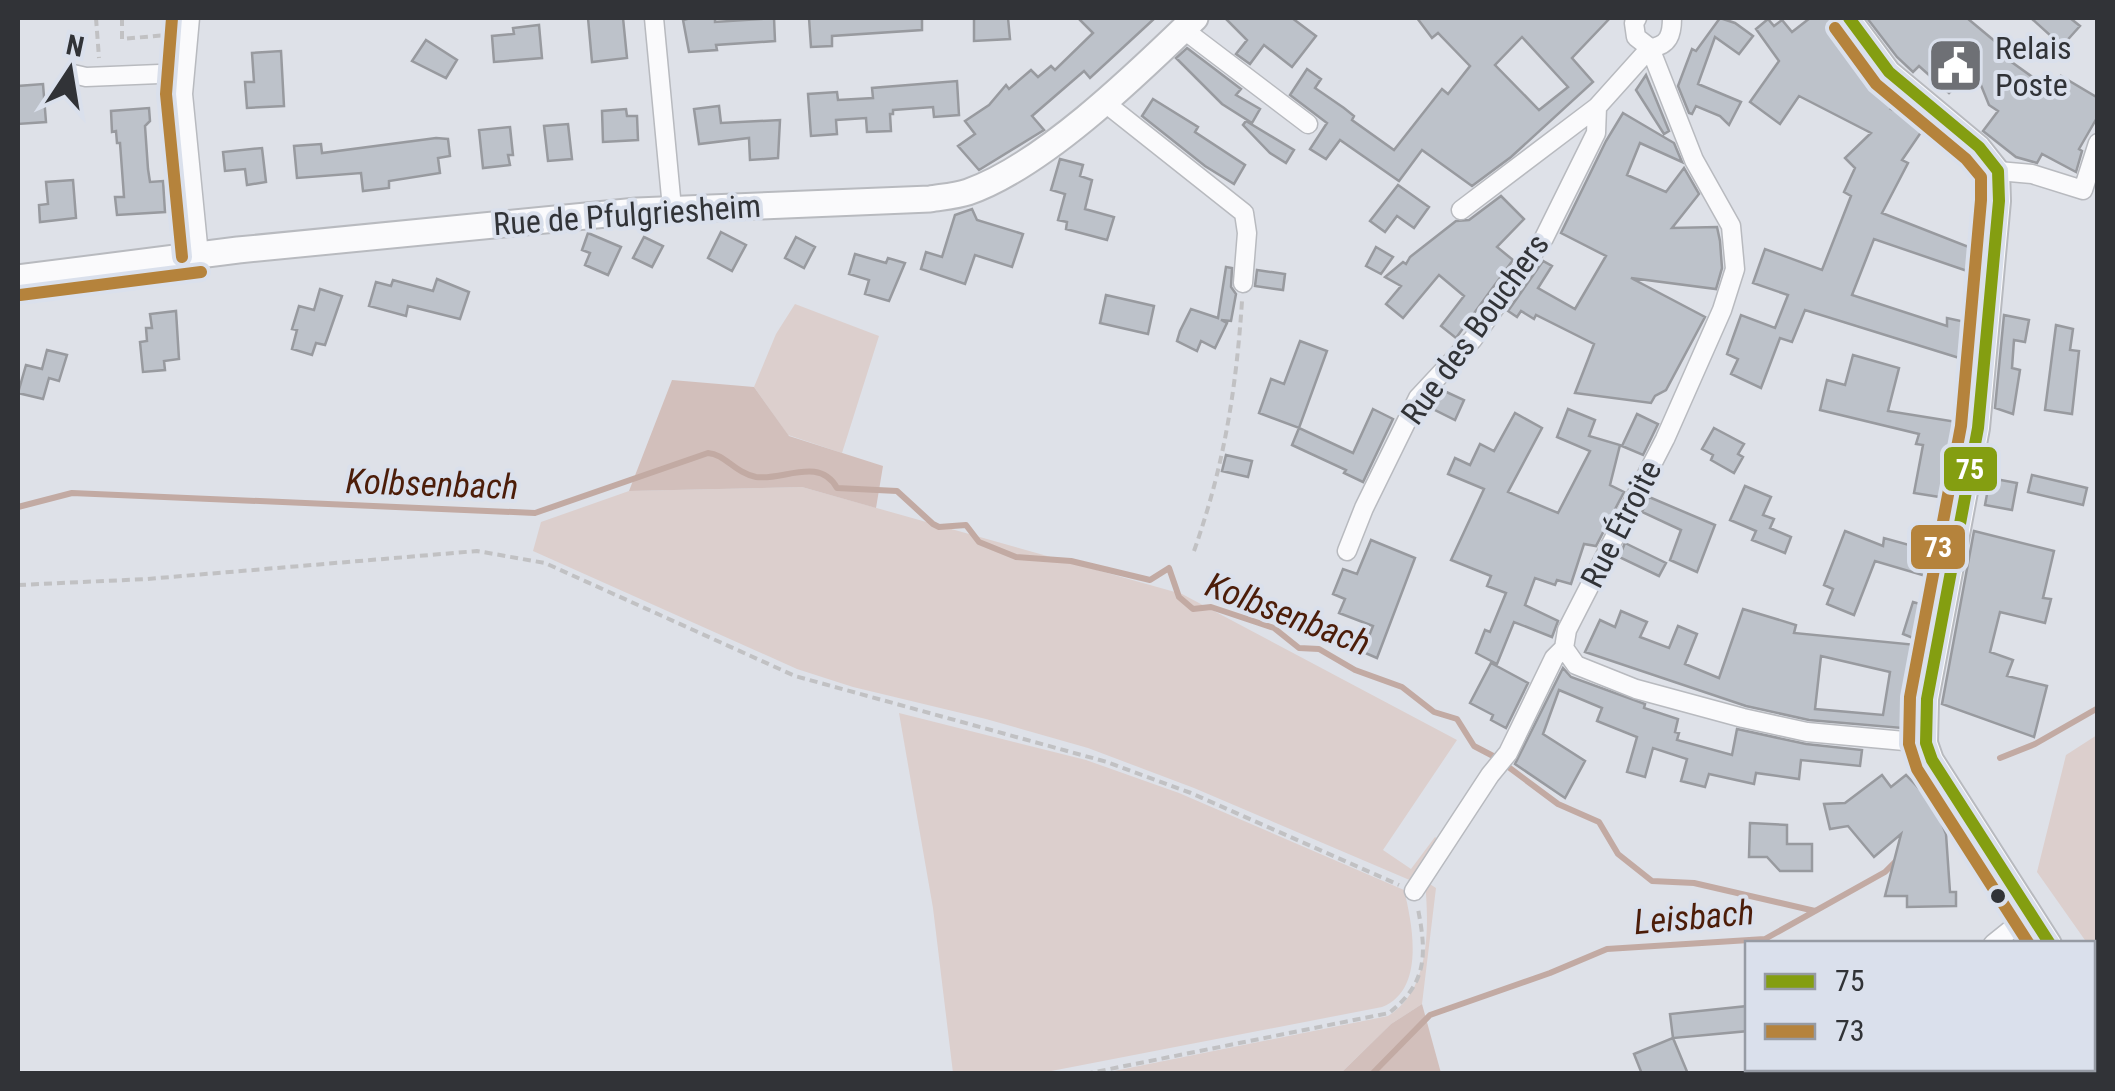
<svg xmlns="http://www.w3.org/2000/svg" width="2115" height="1091" font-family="'Roboto Condensed',sans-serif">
	<rect width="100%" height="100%" fill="#dee1e8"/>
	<path fill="#dccfcd" d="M795,304L879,336L842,453L788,435L754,387L776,334Z
		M802,487L1182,594L1457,740L1383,850L1411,869L1435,837L1445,844L1419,884L1194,788L1088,748L986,719L853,687L797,669L533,551L541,522L629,491Z
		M899,713L1086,760L1179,793L1404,890C1413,926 1425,990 1382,1007L1041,1073H953L933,908Z
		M2097,735V959L2093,952L2092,944L2087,943L2037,872L2066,755Z
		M1425,881L1436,888L1422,1004L1391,1024L1341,1073L1099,1074L1388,1016C1431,990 1429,926 1425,881Z"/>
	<path fill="#d2bfbb" d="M672,380L754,387L789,436L883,466L876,508L802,487L629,491Z
		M1422,1004L1441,1073H1341L1391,1024Z"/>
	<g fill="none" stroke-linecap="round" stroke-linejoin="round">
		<path stroke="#c2aaa3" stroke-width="6" d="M18,507L72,493L535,513L708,453C725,454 735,473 756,477C783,481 819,456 837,488L897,491L933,524L939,527L966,525L979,542L1016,557L1071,561L1150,580L1169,568L1179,597L1193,609L1211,607L1274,628L1299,648L1319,649L1355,670L1402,687L1434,712L1457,719L1474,746L1495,757L1558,804L1599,822L1618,854L1652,881L1694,883L1815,911
			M2000,758L2035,744L2098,708
			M1372,1074L1430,1015L1550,973L1607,949L1765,939L1885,872L1897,860"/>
	</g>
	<path fill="#bdc2ca" stroke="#989a9f" stroke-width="2.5" fill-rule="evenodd" d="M588,18H623L627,58L592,62Z
		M691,18H715V22L774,18L775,41L716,45L717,50L689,52L683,20Z
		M809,18H922V30L832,36V46L811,47Z
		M974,18H1008L1010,39L974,41Z
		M1078,18H1155L1090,78L1084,71L1032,116L1044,130L979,170L958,146L975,134L965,121L989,105L1006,85L1009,89L1031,70L1038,77L1051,66L1055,70L1093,33Z
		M1225,18H1292L1316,36L1292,67L1264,45L1250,64L1236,54L1247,40Z
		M1417,18H1610L1572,58L1593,82L1511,157L1472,186L1422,150L1399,181L1340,140L1326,159L1310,149L1327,123L1290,95L1307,69L1321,79L1315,88L1344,108L1354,116L1352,120L1394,150L1442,89L1448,94L1470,66L1438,33L1432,38ZM1522,37L1568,87L1539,110L1495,65Z
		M1720,18L1735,23L1753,36L1739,54L1715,37L1698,84L1741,102L1729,125L1720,116L1696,106L1692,114L1689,113L1678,86L1692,49L1696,51Z
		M1810,18H1829L1877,81L1900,101L1891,109L1926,125L1902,160L1908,163L1882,213L1979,251L1976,274L1874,239L1852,295L1947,326V318L1970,323L1969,361L1805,310L1792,342L1780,338L1761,388L1731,374L1738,359L1727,354L1741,315L1775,328L1788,295L1753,283L1765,249L1822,270L1851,196L1844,192L1855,168L1845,158L1871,133L1799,96L1780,124L1750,102L1779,61L1756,29L1768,19L1774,26L1782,20L1792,32Z
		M1867,18H1967L2003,48L1999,53L2052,91L2061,76L2098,98V116L2079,149L2082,151L2076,172L2042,154L2037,163L2016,157L1983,131L1998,111L1989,105L1974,68L1949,93L1919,66L1913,72L1897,57Z
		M2031,18H2070L2080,26L2062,46Z
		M539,25L542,58L494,62L492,36L514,34L513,28Z
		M426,40L457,60L446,78L412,61Z
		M1187,48L1241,89L1236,95L1260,109L1252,123L1222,104L1176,58Z
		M281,51L284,106L247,108L245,82H254L252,53Z
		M1646,75L1669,131L1664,134L1636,90Z
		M957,81L959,115L934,117L933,107L893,110V114H890L891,131L867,132L866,118L836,120L837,134L811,136L808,94L837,92L838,100L873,98L872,88Z
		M43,84L46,122L18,124V86Z
		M1153,99L1198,127L1195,132L1245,165L1234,184L1205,166L1142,116Z
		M719,106L721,123L780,120L778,158L750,160L749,138L699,144L694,109Z
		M149,108L150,121L145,126L148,169L150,182L163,181L165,212L117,215L115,197H124L120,143H117L116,131L112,132L111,111Z
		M626,109L627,116H637L638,140L603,142L602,111Z
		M1623,113L1674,143L1682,162L1640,143L1627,175L1666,192L1684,168L1699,194L1672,228L1717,227L1720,241L1722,268L1716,289L1631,278L1705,317L1666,390L1655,396L1651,403L1575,393L1594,344L1536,315L1534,319L1521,311L1517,317L1508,311L1543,261L1552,266L1538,288L1575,309L1606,256L1561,233L1606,141Z
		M1246,121L1294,150L1286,163L1270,153L1243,125Z
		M568,124L572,159L548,161L544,126Z
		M510,127L513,155H508L510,165L483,168L479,130Z
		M436,138L448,139L450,156L438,158L440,173L389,181V188L363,191L361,173L297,178L294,146L321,144L322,153Z
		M262,148L266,182L247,185L245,169L225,171L223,152Z
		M1060,159L1083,165L1080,176L1092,180L1085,209L1114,217L1107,240L1066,229L1067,222L1058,220L1065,194L1051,190Z
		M73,180L76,218L40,222L39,205L48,204L46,182Z
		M1398,185L1429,207L1414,228L1397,216L1385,232L1370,221Z
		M1501,196L1524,219L1497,247L1513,260L1456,338L1441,326L1464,296L1439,275L1403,318L1386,304L1401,286L1385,277L1403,262L1406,264L1410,257L1456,221L1469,220Z
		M972,209L977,220L1023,234L1012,267L975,255L965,284L921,269L926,252L942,257L955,215Z
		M721,232L746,245L732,271L708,258Z
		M588,233L621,247L608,275L585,265L590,253L582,250Z
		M644,237L663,246L652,267L633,258Z
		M796,237L815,247L804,268L785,258Z
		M1376,247L1393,257L1381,274L1366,266Z
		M855,254L886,263L888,258L905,263L889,301L865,294L869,280L849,274Z
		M1226,267L1232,268L1231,287L1236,294L1231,321L1221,320L1227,323L1215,348L1201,341L1197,351L1177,341L1180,331L1191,309L1218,318Z
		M1257,270L1285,274L1283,290L1255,286Z
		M437,279L469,292L460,319L408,306L406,316L369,306L376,282L391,286L393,280L433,291Z
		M320,289L342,296L325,345L316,343L312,355L292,349L297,330L292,329L299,306L314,310Z
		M1106,295L1154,306L1148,334L1100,323Z
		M176,311L179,359L164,361L165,370L143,372L140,342L147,341L146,328H152L150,314Z
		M2004,315L2029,320L2025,342L2014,340L2012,368L2020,370L2013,414L1995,408Z
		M2056,325L2073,329L2070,350L2079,351L2072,414L2045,410Z
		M1300,341L1327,351L1299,428L1259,413L1271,379L1284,384Z
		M47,350L67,355L59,381L49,378L43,399L18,393L26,365L42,369Z
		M1853,355L1899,368L1888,411L1963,423L1946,498L1914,493L1923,445L1916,444L1919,434L1820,410L1827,380L1845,385Z
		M1442,390L1464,400L1455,420L1429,407Z
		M1373,409L1393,419L1363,482L1344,473L1346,470L1292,445L1299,428L1353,453Z
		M1568,409L1595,420L1589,436L1620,445L1610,485L1624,492L1596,546L1584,544L1571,584L1557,580L1555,585L1535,578L1525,605L1558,621L1552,637L1514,622L1497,664L1476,653L1485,630L1490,632L1506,593L1487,586L1491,576L1451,560L1484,489L1448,474L1455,458L1470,465L1480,444L1494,451L1515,413L1542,428L1508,492L1558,513L1590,451L1557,437Z
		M1637,414L1658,424L1643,455L1622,446Z
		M1714,428L1744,444L1738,454L1743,457L1734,473L1711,460L1713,455L1702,449Z
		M1226,455L1252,461L1248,477L1222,471Z
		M2032,475L2087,488L2083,505L2028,492Z
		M1990,478L2017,483L2012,510L1985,505Z
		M1745,486L1771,497L1763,515L1774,519L1770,528L1791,537L1785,553L1752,540L1756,531L1730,520Z
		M1649,497L1715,525L1697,572L1670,560L1681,530L1642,512Z
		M1845,531L1883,546L1884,538L1913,546L1911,551L1935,558L1929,577L1875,561L1854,615L1827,604L1833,589L1824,585Z
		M1974,531L2054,551L2043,598L2051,599L2045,623L2000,612L1990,652L2013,660L2007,676L2047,686L2034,737L1942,704Z
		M1371,540L1415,558L1377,658L1363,652L1373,626L1339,613L1345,599L1333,594L1343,569L1357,574Z
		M1625,543L1666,563L1659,576L1619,557Z
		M1913,602L1927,606L1918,640L1903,634Z
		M1743,609L1796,625L1794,633L1917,645L1902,728L1809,720L1746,706L1585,652L1600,620L1615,627L1621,611L1647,622L1640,637L1669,648L1678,626L1697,634L1685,664L1719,678ZM1821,656L1890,672L1883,715L1815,709Z
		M1491,663L1528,683L1506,728L1491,720L1493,715L1470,703Z
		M1563,668L1571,677L1645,704L1644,708L1678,719L1675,732L1679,733L1677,740L1732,755L1737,729L1806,744L1862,750L1860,766L1801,760L1799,779L1756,773L1754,784L1709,774L1705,787L1681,781L1687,759L1653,748L1645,777L1627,772L1637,737L1597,721L1602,708L1559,690L1543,734L1585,761L1565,798L1515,764Z
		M1882,775L1891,787L1906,775L1934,804L1946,834L1950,892H1956V906L1907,907V896H1885L1901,834L1874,857L1848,826L1830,829L1824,804L1845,803Z
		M1750,823L1787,825V844H1812V871H1780L1767,857H1749Z
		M1748,1006V1031L1673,1038L1688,1074H1642L1634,1054L1673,1038L1670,1014Z"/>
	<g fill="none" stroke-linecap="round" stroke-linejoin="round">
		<defs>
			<path id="minor" d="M190,18L183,94L199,255
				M654,18L672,208
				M1637,18L1634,23L1636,37L1650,48C1669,46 1672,34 1672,18
				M1183,29L1308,124
				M73,74L86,77L184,73
				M1104,102L1244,213L1247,233L1243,283
				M1998,171L2032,174L2083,190L2098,143
				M1461,210L1597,107L1650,48L1694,160L1731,226L1735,269L1722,310L1665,439L1567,630L1564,648L1576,665L1636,689L1743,718L1807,732L1926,743
				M1347,551L1364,508L1418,398L1473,339L1544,238L1596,133L1597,107
				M1414,891L1490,775L1508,753L1554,658L1564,648
				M1993,944L2029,915"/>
			<path id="tertiary" d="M1849,18L1889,72L1979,147L1998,171L1999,201L1978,428L1927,699L1926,743L1932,760L2050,944
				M2092,1003L2098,1011"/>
			<path id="secondary" d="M18,278L238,250L637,211L930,199C942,197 956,196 968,192C1043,166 1138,73 1195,18"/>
		</defs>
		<use href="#minor" stroke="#b8babf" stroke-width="21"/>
		<use href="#tertiary" stroke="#b8babf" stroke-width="26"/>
		<use href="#secondary" stroke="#b8babf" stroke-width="29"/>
		<path stroke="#c1c1c3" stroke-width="4" stroke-dasharray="8 5" stroke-linecap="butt" d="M96,18L99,58
			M122,18V39L166,35
			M165,58L169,18
			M1194,551C1224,466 1236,391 1242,301
			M18,585L147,579L477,551L545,563L795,676L1107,762L1191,793L1399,885
			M2092,973L2098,981
			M1085,1074L1389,1013C1427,983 1427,955 1418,909"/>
		<use href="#minor" stroke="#fafafc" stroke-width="18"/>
		<use href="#tertiary" stroke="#fafafc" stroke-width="22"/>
		<use href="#secondary" stroke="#fafafc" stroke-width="25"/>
		<defs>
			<path id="bus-1" d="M1849,18L1889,72L1979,147L1998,171L1999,201L1978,428L1927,699L1926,743L1932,760L2050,944"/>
			<path id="bus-2" d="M172,18L166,94L182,257
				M1835,28L1876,84L1966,159L1981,177V200L1961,426L1910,697L1909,744L1917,769L2029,944
				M20,295L201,272"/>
		</defs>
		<use href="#bus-1" stroke="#dae0ec" stroke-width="20"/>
		<use href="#bus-2" stroke="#dae0ec" stroke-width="20"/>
		<use href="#bus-1" stroke="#849e11" stroke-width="12"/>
		<use href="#bus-2" stroke="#b5833c" stroke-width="12"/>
	</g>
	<defs>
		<symbol id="civic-square" viewBox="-11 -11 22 22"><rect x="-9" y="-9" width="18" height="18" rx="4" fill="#6e7075" stroke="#dae0ec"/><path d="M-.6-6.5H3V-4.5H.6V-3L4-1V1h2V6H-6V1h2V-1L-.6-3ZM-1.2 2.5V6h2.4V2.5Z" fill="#fff"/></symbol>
	</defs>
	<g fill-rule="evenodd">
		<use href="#civic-square" x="1924" y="34" width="63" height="63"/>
	</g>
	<circle fill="#313337" stroke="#dae0ec" stroke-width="4" cx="1998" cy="896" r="9"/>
	<g text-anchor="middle" stroke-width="8" stroke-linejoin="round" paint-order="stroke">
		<g font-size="32" fill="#313337" stroke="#dae0ec" text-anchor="start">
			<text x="1995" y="59">Relais<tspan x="1995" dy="37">Poste</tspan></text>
		</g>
		<g font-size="32" fill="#313337" stroke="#dae0ec">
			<text transform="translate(627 215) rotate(-4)" y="11">Rue de Pfulgriesheim</text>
			<text transform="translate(1475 329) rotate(-54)" y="11">Rue des Bouchers</text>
			<text transform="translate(1621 524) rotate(-63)" y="11">Rue Étroite</text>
		</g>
		<g font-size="35" font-style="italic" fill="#4c1d09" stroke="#dae0ec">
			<text transform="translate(432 484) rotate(2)" y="12">Kolbsenbach</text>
			<text transform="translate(1288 614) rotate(21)" y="12">Kolbsenbach</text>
			<text transform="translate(1694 917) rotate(-5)" y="12">Leisbach</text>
		</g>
	</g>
	<g stroke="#dae0ec" stroke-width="4">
		<rect x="1942" y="445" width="57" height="48" rx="10" fill="#849e11"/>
		<rect x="1909" y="523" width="58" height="48" rx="10" fill="#b5833c"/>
	</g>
	<g font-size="28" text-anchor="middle" font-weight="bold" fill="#fff">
		<text x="1970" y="479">75</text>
		<text x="1938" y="557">73</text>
	</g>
	<rect width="2115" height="1091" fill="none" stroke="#313337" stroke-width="40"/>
	<rect x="1745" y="941" width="350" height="130" fill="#dae0ec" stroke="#969ba4" stroke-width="2.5"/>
	<rect x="1765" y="974" width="50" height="15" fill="#849e11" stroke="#969ba4" stroke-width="2.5"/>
	<text x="1835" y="991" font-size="30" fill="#313337">75</text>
	<rect x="1765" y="1024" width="50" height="15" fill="#b5833c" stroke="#969ba4" stroke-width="2.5"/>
	<text x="1835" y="1041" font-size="30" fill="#313337">73</text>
	<g transform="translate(70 70) rotate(12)" stroke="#dae0ec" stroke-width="8" paint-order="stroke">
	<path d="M0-8L18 38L0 25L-18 38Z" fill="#313337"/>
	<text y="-15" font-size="28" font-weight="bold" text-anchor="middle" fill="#313337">N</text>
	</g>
</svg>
